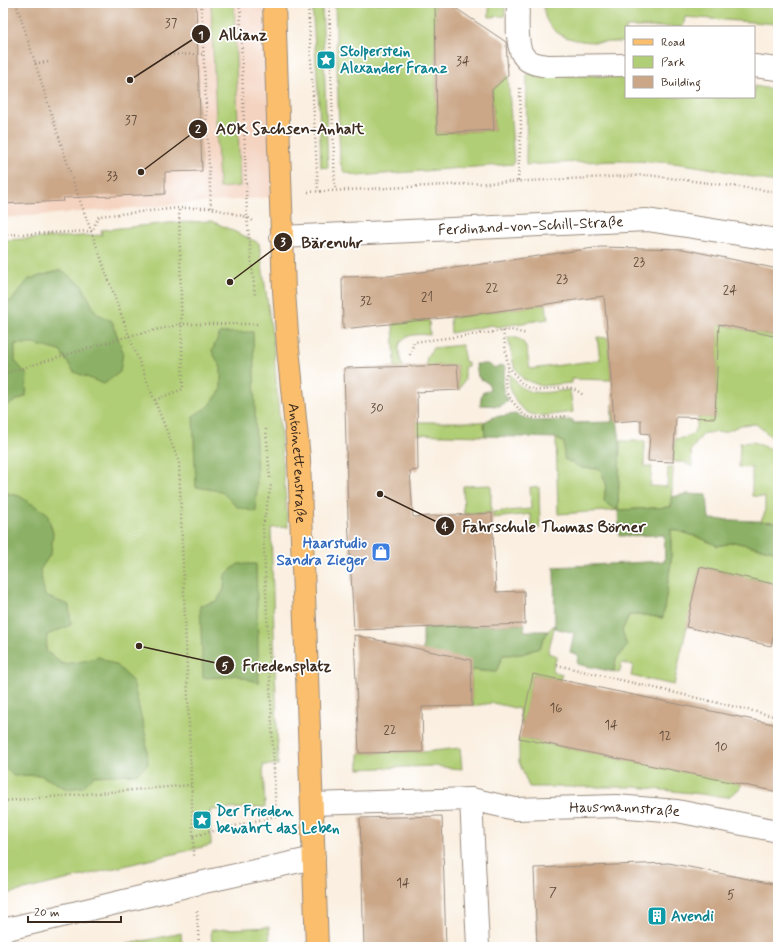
<svg xmlns="http://www.w3.org/2000/svg" width="781" height="950" font-family="Mynerve,sans-serif">
	<rect width="100%" height="100%" fill="#fff"/>
	<filter id="ink" filterUnits="userSpaceOnUse"><feTurbulence type="fractalNoise" baseFrequency=".025" numOctaves="2"/><feDisplacementMap in="SourceGraphic" scale="8" xChannelSelector="R" yChannelSelector="G"/><feConvolveMatrix kernelMatrix="1 2 1 2 8 2 1 2 1" color-interpolation-filters="sRGB"/></filter>
	<filter id="wash" filterUnits="userSpaceOnUse"><feTurbulence type="fractalNoise" baseFrequency=".012" numOctaves="4" result="noise"/><feDisplacementMap in="SourceGraphic" scale="16" xChannelSelector="R" yChannelSelector="G"/><feGaussianBlur stdDeviation="0.9" result="paint"/><feColorMatrix in="noise" values="0 0 0 0 0 0 0 0 0 0 0 0 0 0 0 0 0 1.4 0 .05"/><feComposite in="paint" operator="in"/></filter>
	<g filter="url(#wash)">
		<rect width="100%" height="100%" fill="#faefe0"/>
		<path fill="#f4d3c0" d="M3,3H271L272,197L3,218Z"/>
		<path fill="#b0ce75" stroke="#767c4a" d="M211,3H234L240,186L219,188Z
			M312,3H322L328,168L321,167L319,105Z
			M335,3H435L437,133L494,130L492,90L508,75L514,164L358,176L344,172L340,162Z
			M489,3H505V16L489,17Z
			M544,3H669V5L702,3H778V24L685,17L683,27H626V42C604,42 562,46 549,24C544,18 544,11 544,3Z
			M527,73L626,77V97H754V86L778,90V183C743,175 709,167 673,163C624,159 575,162 526,165Z
			M212,221L259,243L273,341L288,527L271,528L278,765H263L265,807L210,810L211,845L3,895V240L102,235L101,230L169,223Z
			M546,304L548,319L497,327L492,325L451,333L450,318Z
			M429,320L430,335C418,334 399,333 399,350C399,355 401,362 403,367H395L393,324Z
			M710,322L778,337V438L769,435L756,424L741,425L725,432L704,433L691,450L692,467L684,462H673L675,439C693,437 695,435 698,417L715,418L718,337Z
			M508,337C530,337 526,353 530,369L600,360L597,337L608,338L611,380L572,379V383L541,386L523,379L514,366Z
			M462,345L465,362H468V366L464,367L465,379L459,390L457,365L426,366L427,356L433,348Z
			M510,374C514,378 516,383 520,386C533,397 554,391 570,390L573,412C562,413 546,417 535,415C519,413 506,389 510,374Z
			M408,422H484L485,436L408,434Z
			M556,438L564,443L582,468L600,469L606,483L604,502L618,510L620,441H645L644,466L652,467L650,486L667,487L668,468H673L671,507L558,514Z
			M753,442L768,448L778,449V522H760L765,513V497L752,496V468L739,467L740,443Z
			M491,485V513L464,514L463,486Z
			M530,487H539L540,528L531,529V514L493,518V512L531,509Z
			M671,529L698,537L718,546L734,542L778,552V565L774,584L700,567L674,685L631,676L633,665L622,663L619,673L614,672L616,659L627,646L622,631L629,615H644L662,618L671,562Z
			M555,624L548,653L557,656L552,671L562,674L560,680L533,674L522,728L519,709L493,703L472,706L471,670L496,672L503,655L522,654L539,648L548,631Z
			M519,738L742,784L738,790L728,797L635,787H529L519,762Z
			M460,748L462,769L432,766L359,769V753L423,752Z
			M269,927L270,947H212L211,930Z
			M181,933L182,947H114Z"/>
		<path fill="#8cb166" stroke="#646e42" d="M61,270L82,285L96,313L112,321L123,352L120,372L104,384L74,372L60,351L34,344H15V361L27,375L26,396L6,406L3,405V304L11,301L29,279Z
			M253,332L257,484L256,512L237,507L221,491L196,487L193,416L209,406L221,390V368L212,351L220,333Z
			M476,364H488L495,368L503,365L505,367C504,383 499,385 508,401L500,406L480,405L482,393L490,390L489,384L478,377Z
			M612,404H615L620,441L618,510L671,507V497L687,494L707,495L709,519L778,522V552L734,542L718,546L698,537L671,529V562L663,618L644,615H629L622,631L627,646L616,659L614,672L577,664L578,655L570,652L574,633L555,628L554,567L665,561L664,535L619,536L618,511L604,502L606,483L600,469L582,468L564,459V443L556,438L485,436L484,422L494,417L515,414L533,421L573,420V423L612,422Z
			M3,492L19,496L47,513L53,533L51,553L40,570L45,596L69,605L71,625L47,635L46,651L62,664L79,662L99,657L118,666L133,682L146,737L148,764L136,774L94,776L83,787L67,789L40,775L13,776L3,765Z
			M238,564H256L259,683L236,675L225,677L203,678L200,606L217,601L224,589L225,575Z
			M525,624L524,631H548L539,648L522,654L503,655L496,672L471,670L423,673V628Z"/>
		<g id="blocks">
			<path fill="#cba788" d="M3,3H196L202,171L165,172V194L63,198L64,201L3,204Z
				M435,3H448L506,42L508,75L492,90L494,130L437,133Z
				M601,247L683,249L778,269V337L719,324L715,418L676,417L673,462L648,461L650,434L641,433V420L614,422L608,338L604,296L470,315L343,329L342,277L388,276L462,267Z
				M457,365L459,390L417,392L418,470L410,471L413,517L492,513L496,592L524,591L525,624L354,630L348,518L344,368Z
				M700,567L778,585V617L771,646L686,627Z
				M354,635L471,660L472,706L422,707L423,752L359,753Z
				M533,674L778,725V792L519,738Z
				M442,816L446,947H364L360,818Z
				M669,863L778,885V947H537L534,868Z"/>
		</g>
	</g>
	<g filter="url(#ink)">
		<use href="#blocks" fill-opacity="0" stroke="#9a8c7f" stroke-width="1"/>
		<g fill="none" stroke-linecap="round" stroke-linejoin="round">
			<defs>
				<g id="minor">
					<path d="M518,3C518,17 515,48 525,58C530,64 541,65 548,66L626,65"/>
					<path d="M754,66L778,69"/>
					<path id="s1" d="M281,237L647,220L778,240"/>
					<path d="M471,799L478,947"/>
					<path id="s2" d="M312,804L471,799L515,809L616,806L677,811L778,831"/>
					<path d="M3,930L195,884L314,858"/>
				</g>
				<g id="major">
					<path id="s3" d="M274,3L284,291L288,348L299,459L317,947"/>
				</g>
			</defs>
			<use href="#minor" stroke="#9a8c7f" stroke-width="24"/>
			<use href="#major" stroke="#9a8c7f" stroke-width="24"/>
			<path stroke="#9a8c7f" stroke-width="2.5" stroke-dasharray="1 3" stroke-linecap="butt" d="M16,3L73,181L129,336L179,462L194,856
				M201,3L211,208
				M240,3L247,217L253,221
				M308,3L318,191
				M329,3L335,190
				M161,55L203,54
				M35,63L49,62
				M518,181L521,128L520,88
				M308,192L647,175L778,192
				M3,235L92,231L99,216L179,208H211L247,217L255,295
				M503,331L508,367L505,380L506,389L511,400L524,415L534,418L569,416
				M410,355L414,342L511,330L527,334
				M508,367C515,373 519,383 527,387C546,397 565,379 583,395
				M3,374L129,336L182,324H258
				M155,400L183,389L179,208
				M266,429L270,478
				M557,665L778,717
				M3,801L191,785
				M193,836L276,816L263,525L271,485
				M197,911L199,947"/>
			<use href="#minor" stroke="#fff" stroke-width="22"/>
			<use href="#major" stroke="#fabe6d" stroke-width="22"/>
		</g>
	</g>
	<defs>
		<symbol id="sight-square" viewBox="-11 -11 22 22"><rect x="-9" y="-9" width="18" height="18" rx="4" fill="#0f9aa8" stroke="#fff"/><path d="M0-6L1.8-2.2L6-1.7L2.9 1.2L3.7 5.4L0 3.3L-3.7 5.4L-2.9 1.2L-6-1.7L-1.8-2.2Z" fill="#fff"/></symbol>
		<symbol id="shop-square" viewBox="-11 -11 22 22"><rect x="-9" y="-9" width="18" height="18" rx="4" fill="#3f7fe0" stroke="#fff"/><path d="M-5-2.5h2.3a2.7 3.5 0 0 1 5.4 0H5L5.5 6h-11ZM-1.5-2.5h3a1.5 2.3 0 0 0-3 0Z" fill="#fff"/></symbol>
		<symbol id="building-square" viewBox="-11 -11 22 22"><rect x="-9" y="-9" width="18" height="18" rx="4" fill="#0f9aa8" stroke="#fff"/><path d="M-4-6H4V6H1V3H-1V6H-4ZM-2.5-4.3h1.7v1.8h-1.7ZM.8-4.3h1.7v1.8H.8ZM-2.5-1h1.7V.8h-1.7ZM.8-1h1.7V.8H.8Z" fill="#fff"/></symbol>
	</defs>
	<g fill-rule="evenodd">
		<use href="#sight-square" x="315" y="49" width="22" height="22"/>
		<use href="#shop-square" x="370" y="541" width="22" height="22"/>
		<use href="#sight-square" x="191" y="809" width="22" height="22"/>
		<use href="#building-square" x="646" y="905" width="22" height="22"/>
	</g>
	<g text-anchor="middle" stroke-width="3.5" stroke-linejoin="round" paint-order="stroke">
		<g font-size="13" fill="#5f4938">
			<text x="171" y="27">37</text>
			<text x="463" y="65">34</text>
			<text x="131" y="124">37</text>
			<text x="112" y="180">33</text>
			<text x="639" y="266">23</text>
			<text x="562" y="283">23</text>
			<text x="492" y="292">22</text>
			<text x="730" y="294">24</text>
			<text x="427" y="301">21</text>
			<text x="366" y="305">32</text>
			<text x="377" y="412">30</text>
			<text x="556" y="712">16</text>
			<text x="611" y="729">14</text>
			<text x="390" y="734">22</text>
			<text x="665" y="740">12</text>
			<text x="721" y="751">10</text>
			<text x="403" y="887">14</text>
			<text x="553" y="896">7</text>
			<text x="731" y="899">5</text>
		</g>
		<g font-size="15" font-weight="bold" fill="#0d838f" stroke="#fff" text-anchor="start">
			<text x="340" y="56">Stolperstein<tspan x="340" dy="17">Alexander Franz</tspan></text>
			<text x="216" y="816">Der Frieden<tspan x="216" dy="17">bewahrt das Leben</tspan></text>
			<text x="671" y="921">Avendi</text>
		</g>
		<g font-size="15" fill="#3b2a1e" stroke="#fff">
			<text dy="5" stroke="none"><textPath href="#s1" startOffset="250">Ferdinand-von-Schill-Straße</textPath></text>
			<text dy="5" stroke="none"><textPath href="#s3" startOffset="461">Antoinettenstraße</textPath></text>
			<text dy="5" stroke="none"><textPath href="#s2" startOffset="314">Hausmannstraße</textPath></text>
		</g>
		<g font-size="15" font-weight="bold" fill="#366cbe" stroke="#fff" text-anchor="end">
			<text x="367" y="548">Haarstudio<tspan x="367" dy="17">Sandra Zieger</tspan></text>
		</g>
	</g>
	<path fill="none" stroke="#3b2a1e" stroke-width="1.5" d="M130 80L201 34M141 172L198 129M230 282L283 242M380 494L445 526M139 646L225 665"/>
	<g fill="#3b2a1e" stroke="#fff" stroke-width="1.5">
		<circle cx="130" cy="80" r="4"/>
		<circle cx="141" cy="172" r="4"/>
		<circle cx="230" cy="282" r="4"/>
		<circle cx="380" cy="494" r="4"/>
		<circle cx="139" cy="646" r="4"/>
		<circle cx="201" cy="34" r="10"/>
		<circle cx="198" cy="129" r="10"/>
		<circle cx="283" cy="242" r="10"/>
		<circle cx="445" cy="526" r="10"/>
		<circle cx="225" cy="665" r="10"/>
	</g>
	<g font-size="12" text-anchor="middle" font-weight="bold" fill="#fff">
		<text x="201" y="39">1</text>
		<text x="198" y="133">2</text>
		<text x="283" y="246">3</text>
		<text x="445" y="530">4</text>
		<text x="225" y="670">5</text>
	</g>
	<g font-size="16" text-anchor="middle" font-weight="bold" fill="#3b2a1e" stroke="#fff" stroke-width="3.5" stroke-linejoin="round" paint-order="stroke">
		<text x="243" y="40">Allianz</text>
		<text x="290" y="134">AOK Sachsen-Anhalt</text>
		<text x="332" y="248">Bärenuhr</text>
		<text x="554" y="532">Fahrschule Thomas Börner</text>
		<text x="287" y="671">Friedensplatz</text>
	</g>
	<rect width="781" height="950" fill="none" stroke="#fff" stroke-width="16"/>
	<rect x="625" y="26" width="130" height="72" fill="#ffffff" stroke="#b1aaa5"/>
	<rect x="633" y="39" width="20" height="6" fill="#fabe6d" stroke="#b1aaa5"/>
	<text x="661" y="46" font-size="12" fill="#3b2a1e">Road</text>
	<rect x="633" y="56" width="20" height="12" fill="#b0ce75" stroke="#b1aaa5"/>
	<text x="661" y="66" font-size="12" fill="#3b2a1e">Park</text>
	<rect x="633" y="76" width="20" height="12" fill="#cba788" stroke="#b1aaa5"/>
	<text x="661" y="86" font-size="12" fill="#3b2a1e">Building</text>
	<path d="M28 916v6h93v-6" fill="none" stroke="#3b2a1e" stroke-width="2"/>
	<text x="34" y="916" font-size="12" fill="#3b2a1e" stroke="#ffffff" stroke-width="3" paint-order="stroke">20 m</text>
</svg>
